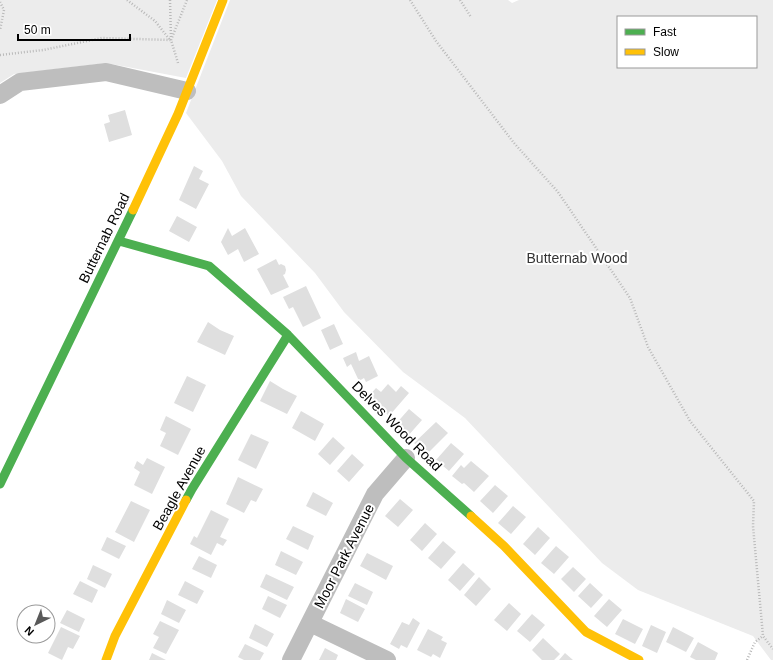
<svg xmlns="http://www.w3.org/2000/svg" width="773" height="660" font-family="Arial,sans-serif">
	<rect width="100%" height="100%" fill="#fff"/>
	<path fill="#ececec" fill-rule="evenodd" d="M0,0H217L186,78L106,63L14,74L0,83Z
		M230,0H508L512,3L519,0H773V660H771L753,636L638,590L602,563L465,418L403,372L344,312L315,273L241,196L222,161L186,113ZM618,17H756V67H618Z"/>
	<path fill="#dfdfdf" d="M125,110L132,135L109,142L104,124L110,122L108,115Z
		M194,166L203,171L199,179L209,184L196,209L179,200Z
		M177,216L197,227L189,242L169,231Z
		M228,228L232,236L245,228L259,254L244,262L238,249L228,255L221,242Z
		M276,259L279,265L281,264L285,266L286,270L285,274L283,275L289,287L271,295L257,269Z
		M306,286L321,318L303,327L293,307L289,309L283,297Z
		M208,322L220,330L234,336L225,355L197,342Z
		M334,324L343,344L330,350L321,330Z
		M356,352L359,361L369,356L378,376L366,382L364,378L359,381L351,364L347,367L343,358Z
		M187,376L206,385L193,412L174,403Z
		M270,381L283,389L297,396L287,414L260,401Z
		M388,384L396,392L401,386L409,393L389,416L368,397L376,388L381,392Z
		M409,409L422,420L407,437L394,426Z
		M301,411L324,424L315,441L292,428Z
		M166,416L191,429L178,455L160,446L166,433L160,430Z
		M436,422L448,433L427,454L414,443Z
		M251,434L269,442L256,469L238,460Z
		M333,437L345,448L330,465L318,454Z
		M451,443L464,454L449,471L436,460Z
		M352,454L364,465L349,482L337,471Z
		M147,458L165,467L152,494L134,485L140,472L134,468L137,461L143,465Z
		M471,461L489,476L474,492L464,483L462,484L452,476L461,465L464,468Z
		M238,477L263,489L256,502L251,500L244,513L226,504Z
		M495,485L508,496L493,513L480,501Z
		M313,492L333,503L326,516L306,506Z
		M400,499L413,510L398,527L385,516Z
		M131,501L150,510L134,542L115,532Z
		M513,506L526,517L511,534L498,523Z
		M211,510L229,519L220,537L227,540L223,546L217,543L211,555L190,544L194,536L197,538Z
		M425,523L437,534L422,551L410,540Z
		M293,526L314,536L308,550L286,539Z
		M538,527L550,538L535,555L523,544Z
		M107,537L126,546L119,559L101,550Z
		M443,541L456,552L441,569L428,558Z
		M556,546L569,557L554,574L541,563Z
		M281,551L303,562L296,575L275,565Z
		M367,553L393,566L386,580L360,566Z
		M199,556L217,565L211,578L192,569Z
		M463,563L475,574L460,591L448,580Z
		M93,565L112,574L105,588L87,579Z
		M573,567L586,579L574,592L561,579Z
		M266,574L294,587L287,600L260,587Z
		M479,577L491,589L476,606L464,595Z
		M80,581L98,590L92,603L73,594Z
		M185,581L204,591L197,604L178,595Z
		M355,583L373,592L367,605L348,596Z
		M590,583L603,595L591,608L578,596Z
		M268,596L287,605L280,618L262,609Z
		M346,599L365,609L358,622L340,613Z
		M609,599L622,610L607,627L594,616Z
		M167,600L186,610L179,623L161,614Z
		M509,603L521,614L507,631L494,620Z
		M67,610L85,619L79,632L60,623Z
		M532,614L545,625L530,642L517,631Z
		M413,618L420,623L407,648L401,645L399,649L390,644L402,622L409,625Z
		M623,619L643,629L635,644L615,634Z
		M160,621L179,630L166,654L153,648L159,637L153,634Z
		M255,624L274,634L267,647L249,638Z
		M651,625L666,632L657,653L642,646Z
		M61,627L80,636L73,649L68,647L62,660L48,653Z
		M673,627L694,638L686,652L666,642Z
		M428,629L443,637L441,640L447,643L440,658L433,654L431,657L417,650Z
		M543,638L560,654L554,660H542L532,650Z
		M698,642L718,653L715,660H696L690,657Z
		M245,644L264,653L260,660H244L238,657Z
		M325,648L338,655L336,660H319Z
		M152,653L166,660H149Z
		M565,653L573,660H559Z"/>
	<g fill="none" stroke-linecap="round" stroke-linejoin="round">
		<path stroke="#b9b9b9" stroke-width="2.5" stroke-dasharray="1 2" stroke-linecap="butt" d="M127,0L155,21L170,40
			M170,0L171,38
			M410,0L436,41L514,143L558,192L630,298L648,347L690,421L754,501L753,526L763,636L773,649
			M460,0L471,17
			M0,2L4,10L0,30
			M0,55L43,50L102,38L171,40
			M178,63L171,40L187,0
			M747,660L755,642L763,636"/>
		<path stroke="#bebebe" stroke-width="18" d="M0,95L20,82L106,72L187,91
			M310,623L387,660
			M291,660L375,494L406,458"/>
		<path stroke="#4caf50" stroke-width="9" d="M119,241L209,266L288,335L406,458L471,516
			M0,484L133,210
			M186,500L192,489L288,335"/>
		<path stroke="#ffc107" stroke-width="9" d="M133,210L178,114L223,0
			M471,516L504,546L586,632L639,660
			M106,660L115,636L186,500"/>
	</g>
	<g text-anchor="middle" stroke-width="4" stroke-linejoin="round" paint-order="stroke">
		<g font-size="14" fill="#000" stroke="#fff">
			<text transform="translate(104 238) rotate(-64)" y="5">Butternab Road</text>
			<text transform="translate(397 426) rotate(45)" y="5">Delves Wood Road</text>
			<text transform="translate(179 488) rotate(-61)" y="5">Beagle Avenue</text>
			<text transform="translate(344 556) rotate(-63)" y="5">Moor Park Avenue</text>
		</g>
		<g font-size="14" fill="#333" stroke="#fff">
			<text x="577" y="263">Butternab Wood</text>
		</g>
	</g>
	<rect x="617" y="16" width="140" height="52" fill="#ffffff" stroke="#999999"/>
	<rect x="625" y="29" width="20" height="6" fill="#4caf50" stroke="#999999"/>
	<text x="653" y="36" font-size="12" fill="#000000">Fast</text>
	<rect x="625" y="49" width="20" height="6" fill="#ffc107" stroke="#999999"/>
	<text x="653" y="56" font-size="12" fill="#000000">Slow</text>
	<g transform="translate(36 624) rotate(223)"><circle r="19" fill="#ffffff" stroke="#999999"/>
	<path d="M0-3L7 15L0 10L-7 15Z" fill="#595959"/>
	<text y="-6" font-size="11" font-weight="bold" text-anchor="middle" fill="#000000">N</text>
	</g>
	<path d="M18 34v6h112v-6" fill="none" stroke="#000000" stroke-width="2"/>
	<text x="24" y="34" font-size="12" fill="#000000" stroke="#ffffff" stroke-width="3" paint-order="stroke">50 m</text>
</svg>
